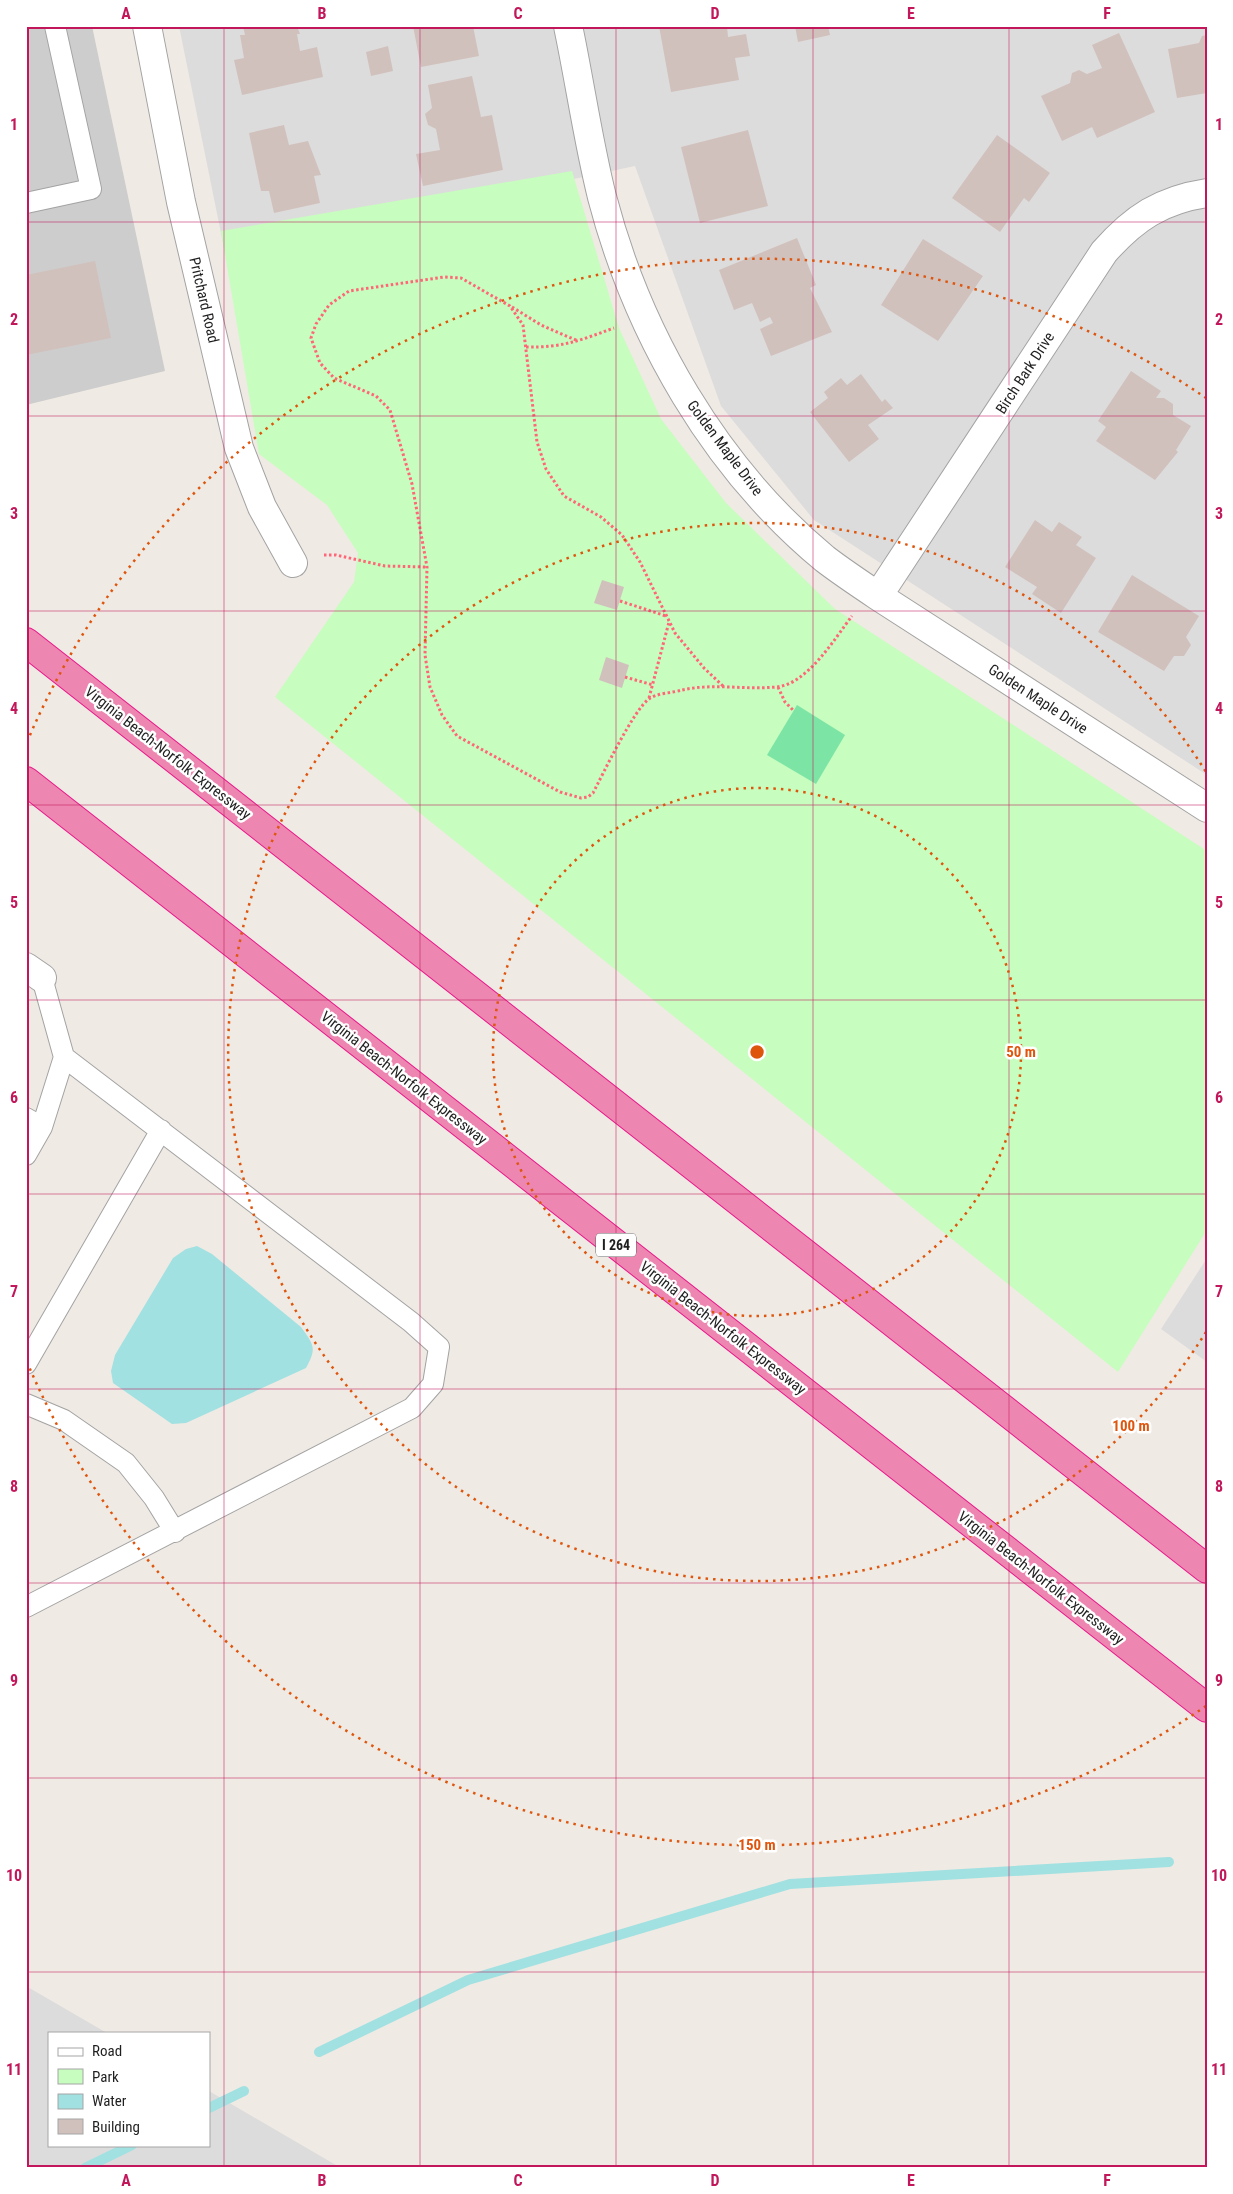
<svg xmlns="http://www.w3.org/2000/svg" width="1233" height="2194" font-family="'Roboto Condensed',sans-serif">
	<rect width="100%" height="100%" fill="#f0eae4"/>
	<path fill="#dddcdc" d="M179,26H1207V775L814,520L721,406L635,166L225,253Z
		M1207,1258V1362L1161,1329Z
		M26,1986L107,2033H49V2145H209V2091L341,2168H26Z"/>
	<path fill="#cdcdcd" d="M26,26H92L165,371L26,405Z"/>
	<path fill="#c7fdbe" d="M572,171L619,328L661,419L726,503L835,609L1207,851V1230L1118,1372L275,697L354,582L358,553L327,505L259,454L221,231Z"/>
	<path fill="#7ce5a6" d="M797,705L845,735L816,784L767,755Z"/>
	<path fill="#a1e1e1" d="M197,1246L212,1254L301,1327C314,1345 317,1348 306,1368L186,1423L172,1424L113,1383L111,1371L115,1355L173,1258L186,1249Z"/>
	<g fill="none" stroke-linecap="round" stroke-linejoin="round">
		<path stroke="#a1e1e1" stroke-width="10" d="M319,2052L468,1980L790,1884L1169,1862
			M209,2108L244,2091
			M85,2168L132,2145"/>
	</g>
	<path fill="#d1c1bd" d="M243,26H297L300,34H297L300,51L317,47L323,77L242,95L234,60L244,58L240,35H245Z
		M413,26H473L479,56L421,67Z
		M659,26H727L728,37L746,34L750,56L735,58L739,80L671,92Z
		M795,26H828L830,35L798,42Z
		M1119,33L1155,112L1097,138L1092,127L1062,141L1041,96L1070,83L1072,73L1079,70L1087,74L1102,68L1092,45Z
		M1207,35V93L1177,98L1168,49L1199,43L1202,36Z
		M388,46L393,71L371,76L366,52Z
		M472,76L481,117L492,115L503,170L423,186L416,154L440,150L436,129L428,125L425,114L432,108L428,85Z
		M284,125L289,145L308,141L321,175L314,176L320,203L274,213L269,191H261L249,133Z
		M748,130L768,206L700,223L681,147Z
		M997,135L1050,173L1029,202L1024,198L1000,232L952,198Z
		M797,238L816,285L810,288L832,332L771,356L760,329L773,323L770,317L760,322L752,303L734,310L719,270Z
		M923,239L983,276L938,341L881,305Z
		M95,261L111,338L26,355V275Z
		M1131,371L1161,391L1156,398H1164L1173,404V415L1191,426L1176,450L1178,452L1155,480L1096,441L1106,427L1098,421Z
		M861,374L882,402L885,399L893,408L868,425L879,439L849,462L810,412L828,398L824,392L841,378L847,385Z
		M1035,520L1052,532L1059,522L1082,537L1076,545L1096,558L1061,613L1032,594L1037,587L1005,567Z
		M1132,575L1199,616L1186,637L1191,645L1184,656H1174L1164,671L1098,632Z
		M602,580L624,587L617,610L594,603Z
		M606,657L629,665L622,688L599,680Z"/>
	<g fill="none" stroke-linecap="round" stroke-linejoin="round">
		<defs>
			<path id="lane" d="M26,203L91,189L55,26
				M26,1118L42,1127
				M26,1155L42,1127L64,1057L42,978
				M26,1364L161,1130
				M26,1404L64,1420L126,1463L154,1498L175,1532
				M26,1607L412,1408L433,1384L439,1347L411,1322L64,1057"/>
			<path id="street" d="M147,26L181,202L239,448L262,507L293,563
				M568,26C580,83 588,141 602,197C638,335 715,468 825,559C842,572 860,584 878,596L1207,808
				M878,596L1104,252C1134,218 1161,200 1207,193
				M26,967L42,978"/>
			<path id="highway" d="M26,642L1207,1569
				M26,781L1207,1708"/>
		</defs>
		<use href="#lane" stroke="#a3a3a3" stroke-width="22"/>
		<use href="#street" stroke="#a3a3a3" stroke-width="30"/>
		<use href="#highway" stroke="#e8188c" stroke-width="30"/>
		<path stroke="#ff6778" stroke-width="3" stroke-dasharray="2.5 2.5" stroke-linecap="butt" d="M512,307L541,325L578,341
			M526,347C562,348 581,340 614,328
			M324,555H336L385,566L427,567
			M620,601L666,616
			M625,677L653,685
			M723,686L704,668L675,633L640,562L622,535L601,517L564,496L546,469L537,442L523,325L510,306L461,278L444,277L349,291L329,305L316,324L311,338L320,363L334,378L376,396L390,410L412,484L427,567L425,655L430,687L442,715L457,736L560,792L581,798L588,797L593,793C603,774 634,709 649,699C656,693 673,693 682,690C713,683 745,690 776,687C807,685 835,638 852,616
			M778,687L785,702L794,711
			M649,698L669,622"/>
		<use href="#lane" stroke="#fff" stroke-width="20"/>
		<use href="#street" stroke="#fff" stroke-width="28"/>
		<use href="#highway" stroke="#ed86b0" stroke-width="28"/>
	</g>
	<path fill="none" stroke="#c2185b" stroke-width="1" stroke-opacity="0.55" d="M224,26V2168M420,26V2168M616,26V2168M813,26V2168M1009,26V2168M26,222H1207M26,416H1207M26,611H1207M26,805H1207M26,1000H1207M26,1194H1207M26,1389H1207M26,1583H1207M26,1778H1207M26,1972H1207"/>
	<g fill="none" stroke="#de560d" stroke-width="2.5" stroke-dasharray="2.5 5">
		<circle cx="757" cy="1052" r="264"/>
		<path d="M1206 1332A529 529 0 1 1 1206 772"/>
		<path d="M1206 1706A793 793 0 0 1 27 1362M27 742A793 793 0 0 1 1206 398"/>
	</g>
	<g text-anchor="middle" stroke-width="5" stroke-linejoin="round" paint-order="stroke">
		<rect fill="#fff" stroke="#626262" stroke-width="1" x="596" y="1233.5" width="40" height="23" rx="4"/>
		<g font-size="14" font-weight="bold" fill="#1f1f1f">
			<text x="616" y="1250">I 264</text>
		</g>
		<g font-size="15" fill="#1f1f1f" stroke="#fff">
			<text transform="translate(204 300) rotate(77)" y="5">Pritchard Road</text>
			<text transform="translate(1025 373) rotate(-57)" y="5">Birch Bark Drive</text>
			<text transform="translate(725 448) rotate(53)" y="5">Golden Maple Drive</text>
			<text transform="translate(1038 699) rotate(33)" y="5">Golden Maple Drive</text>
			<text transform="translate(168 753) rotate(38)" y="5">Virginia Beach-Norfolk Expressway</text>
			<text transform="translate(404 1078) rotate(38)" y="5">Virginia Beach-Norfolk Expressway</text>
			<text transform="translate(723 1328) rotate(38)" y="5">Virginia Beach-Norfolk Expressway</text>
			<text transform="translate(1041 1578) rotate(38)" y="5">Virginia Beach-Norfolk Expressway</text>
		</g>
	</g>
	<circle cx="757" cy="1052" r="8" fill="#de560d" stroke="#fff" stroke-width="2.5"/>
	<g font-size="15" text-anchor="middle" font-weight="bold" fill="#de560d" stroke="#fff" stroke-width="5" stroke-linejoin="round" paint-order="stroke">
		<text x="1021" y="1057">50 m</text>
		<text x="1131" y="1431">100 m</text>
		<text x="757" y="1850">150 m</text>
	</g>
	<rect width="1233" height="2194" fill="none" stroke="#ffffff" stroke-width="55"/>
	<rect x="48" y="2032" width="162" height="115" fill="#ffffff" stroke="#a5a5a5"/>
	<rect x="58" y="2048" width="25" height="8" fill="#ffffff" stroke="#a5a5a5"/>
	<text x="92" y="2056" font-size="15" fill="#1f1f1f">Road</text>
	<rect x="58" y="2069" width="25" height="15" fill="#c7fdbe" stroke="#a5a5a5"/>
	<text x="92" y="2082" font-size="15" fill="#1f1f1f">Park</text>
	<rect x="58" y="2094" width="25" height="15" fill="#a1e1e1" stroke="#a5a5a5"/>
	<text x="92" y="2106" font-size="15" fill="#1f1f1f">Water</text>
	<rect x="58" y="2119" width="25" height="15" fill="#d1c1bd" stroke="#a5a5a5"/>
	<text x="92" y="2132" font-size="15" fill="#1f1f1f">Building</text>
	<rect x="28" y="28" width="1178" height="2138" fill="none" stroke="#c2185b" stroke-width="2"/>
	<g font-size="16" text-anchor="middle" font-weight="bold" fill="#c2185b">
		<text x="126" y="19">A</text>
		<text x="322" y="19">B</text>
		<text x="518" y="19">C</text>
		<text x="715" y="19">D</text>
		<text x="911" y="19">E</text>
		<text x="1107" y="19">F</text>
		<text x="14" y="130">1</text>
		<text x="1219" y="130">1</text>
		<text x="14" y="325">2</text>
		<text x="1219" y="325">2</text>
		<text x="14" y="519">3</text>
		<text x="1219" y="519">3</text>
		<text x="14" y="714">4</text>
		<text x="1219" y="714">4</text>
		<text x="14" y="908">5</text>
		<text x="1219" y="908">5</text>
		<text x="14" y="1103">6</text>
		<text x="1219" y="1103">6</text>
		<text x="14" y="1297">7</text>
		<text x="1219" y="1297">7</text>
		<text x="14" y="1492">8</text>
		<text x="1219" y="1492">8</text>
		<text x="14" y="1686">9</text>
		<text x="1219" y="1686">9</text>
		<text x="14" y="1881">10</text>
		<text x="1219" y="1881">10</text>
		<text x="14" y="2075">11</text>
		<text x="1219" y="2075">11</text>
		<text x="126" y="2186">A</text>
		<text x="322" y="2186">B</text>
		<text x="518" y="2186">C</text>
		<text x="715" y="2186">D</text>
		<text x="911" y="2186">E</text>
		<text x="1107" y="2186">F</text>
	</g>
</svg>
